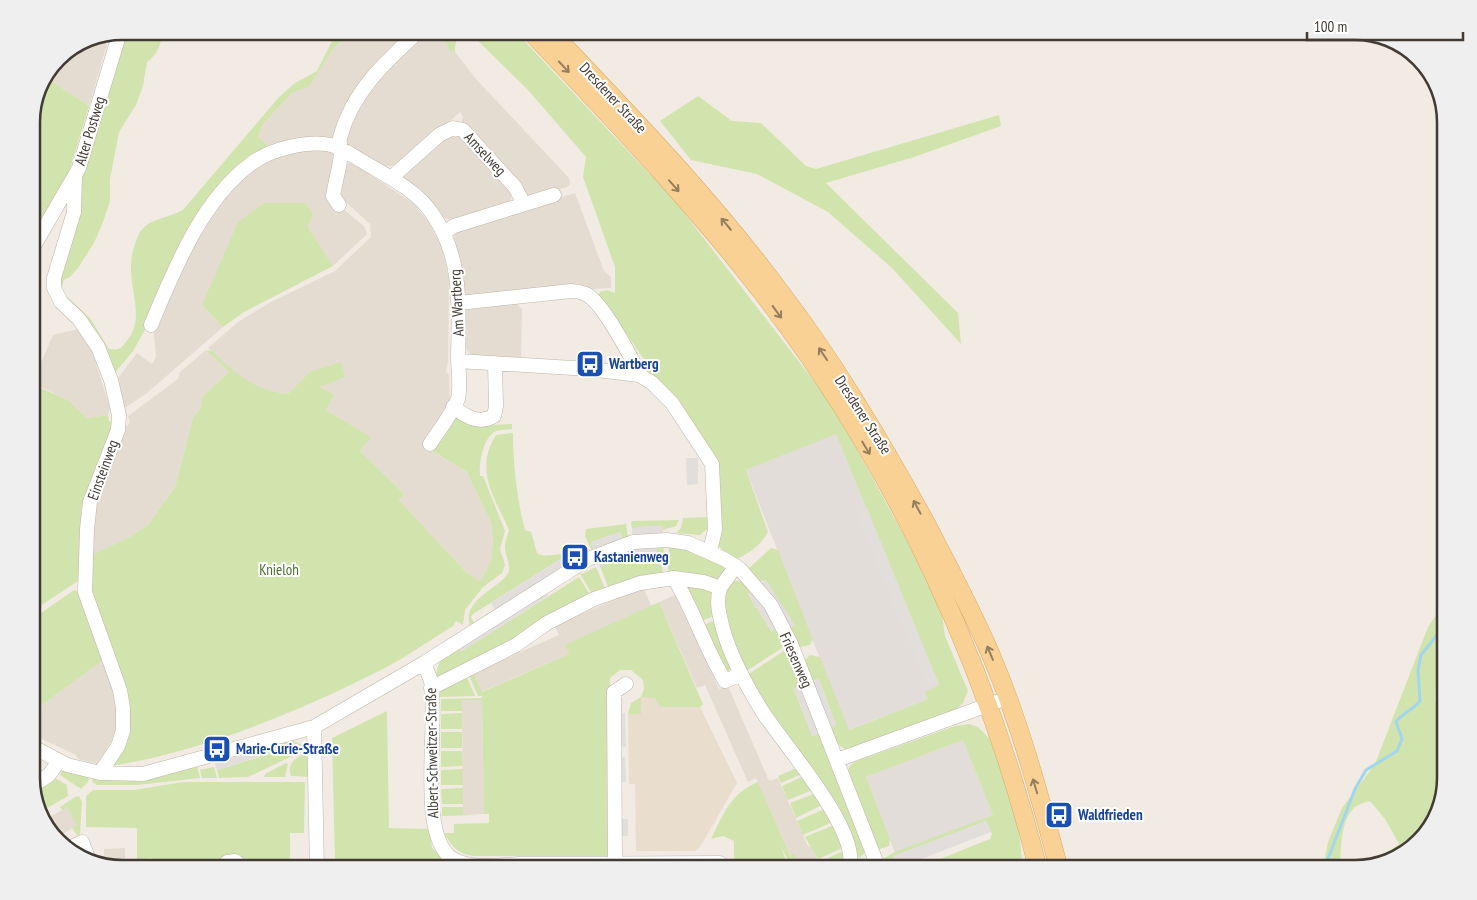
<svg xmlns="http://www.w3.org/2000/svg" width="1477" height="900" font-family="'PT Sans Narrow',sans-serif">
	<rect width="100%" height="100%" fill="#f1ebe3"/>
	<path fill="#e4dcd1" d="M352,31H411L335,137L269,150L267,144L258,137L263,124L292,93L309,87L334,48Z
		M424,31H441L450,50L455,52L476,79L569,178L570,184L567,187L534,196L526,195L461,124L463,117L460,112L404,163L398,165L378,167L345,143L349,123L365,90Z
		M93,37L107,44L89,106L48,79L58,58L88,38Z
		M458,133L512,194L509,204L454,220L448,219L441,216L404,179V175L441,137Z
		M309,148L328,150L333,154L336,159L342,208L364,226L367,234L333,266L308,227L313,213L305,203L287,204L202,305L223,327L147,393L126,407L121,405L115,382L137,353L152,364L156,357L153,326L197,233L239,179L263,159Z
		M348,163H353L414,204L429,223L441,245L449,279L448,361L446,372L449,375L450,402L423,446L467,472L491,523L493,542L491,561L480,583L466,572L399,500L404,494L360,451L370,437L326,410L298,385L288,394L270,391L243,380L208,348L238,322L271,302L335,271L371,237L370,224L338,195L344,165Z
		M575,193L604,271L611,277V288L468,296L462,290L453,239L456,233L466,224Z
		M516,303L522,309L521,360L474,356L468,352L464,343L465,312L469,308Z
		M78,329L91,348L110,408L108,415L87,418L68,400L32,383L53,335Z
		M206,350L229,372L202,397V405L193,418L175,487L148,525L130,537L89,556L93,502L123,424L127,426L130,422L128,416L178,379L180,372Z
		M643,587L652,607L566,645L569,654L481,692L473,673L559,635L555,626Z
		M677,594L719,689L728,686L769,781L778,778L808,846L811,845L822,869H801L794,854L790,855L756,778L748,782L705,685L697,688L659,602Z
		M103,660L118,699L117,732L97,764L78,759L76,755L31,734V713Z
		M462,700H482L484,814H463Z
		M67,807L78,825L57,837L43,821Z
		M125,848V869L104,864V849Z
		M369,862V869H339V863Z"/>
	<path fill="#e2ddd8" d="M836,433L939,686L928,699L848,730L746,470Z
		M963,740L993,815L895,853L866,777Z"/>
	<path fill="#e9decd" d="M641,697H655L660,707H700L737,783L700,847L695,851H636L635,784H629L628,714H641Z"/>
	<path fill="#d1e4ad" d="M123,31H163C161,44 158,54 147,62L143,86L136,105L119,132L110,179V201L103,222L94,243L78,268L70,277L64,280L61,288L63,293L90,318L109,349C117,350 120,350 125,343C146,321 130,293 131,266C131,256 134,245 138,236C146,218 167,219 183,210L279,97L295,83L317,71L333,39L339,31H352L334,48L309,87L292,93L263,124L258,137L267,144L269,150L265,148L250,155L253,159L230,179L133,351L113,375L58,290L78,188Z
		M441,31H515L675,201L823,393L846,429L920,565L942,614L945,636L968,691L963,703L954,711L847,750C836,745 834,738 829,727L836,725L819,679L811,682L804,661L810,655L820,657L849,730L928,699L925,692L939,685L836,434L746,470L768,532C761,545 749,554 736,559L726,554L719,546L718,471L642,364L645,361L605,302L602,303L598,297L600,292L607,290L615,293V267L583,177L586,157L528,90L470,33L458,34L455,46V52L450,51Z
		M48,79L89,106L69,172L33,233L31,230V116Z
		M698,96L732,121L761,123L806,166L816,169L999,115L1001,126L914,157L826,183L958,313L961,344L892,268L828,212L757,174L691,160L660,121Z
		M264,203H305L313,213L308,227L333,266L244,312L223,327L202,305L238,222Z
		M206,350L212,351C239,376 250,388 288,394L310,372L341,362L345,377L320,387L334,395L326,410L371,437L360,451L404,494L399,500L466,572L480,582L491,561L493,542L491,523L467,472L432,451L454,415L490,425L512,424V429C506,430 497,429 493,433C482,441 479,465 480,476H483L505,531L500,549L505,565L502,573L483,587L465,610L463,625L456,621L453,626C427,642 402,660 375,673C295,713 198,753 110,766L129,735L89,596V556L130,537L148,525L175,487L193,418L202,405V397L229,372Z
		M31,384L68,400L87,418L108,415L109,421L112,422L110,436L81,509V579L31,612Z
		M513,433C513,464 517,500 525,530L531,532L537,553C545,559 557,552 567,555L580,548L577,558L571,561L567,555L473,614L471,617L474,623L470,626C462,601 495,590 507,575C513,567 504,554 505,545C505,540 508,535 509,530C494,496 474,470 496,435Z
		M708,517L707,529L700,535L676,533L681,528L683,518Z
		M679,520L676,526L663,530V526L632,528L631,523L632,521Z
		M626,524L628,537L623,539L620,532L591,542L594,550L592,551L585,536L586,529Z
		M657,544L664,545L662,575L609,589L597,559L601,565L634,554L656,552Z
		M669,546L689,549L725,565V577L721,582L671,575L668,569Z
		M771,548L778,550L813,640L810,645L800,647L796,645L788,629L794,625L766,580L759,582L748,569Z
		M596,567L606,591L594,597L577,569L582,574Z
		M579,577L592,598L436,681C436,662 443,656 458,646L462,651Z
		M682,581L712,587L716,615L699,622Z
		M730,581H745L753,590L748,594L771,631L778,628L785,646L745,672L720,600Z
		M74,590L81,594L103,660L31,713V620Z
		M1446,600V656L1437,662L1435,702L1446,681V778L1433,824L1401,856L1366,866L1399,844L1385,819L1370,801C1366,802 1359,804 1355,807C1340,820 1341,850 1340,869H1323L1328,842L1342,808L1375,764L1428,627Z
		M659,602L703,704L700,707H660L655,698L641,697V714H628L631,703L641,697L644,689L643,680L631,670H620L610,678L612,851L609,856H474C458,854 452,847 444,833H454V824L489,823V814H484L482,700H462V711H441V699L482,698V696H478L468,673H473L482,692L569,654L565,645Z
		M718,619L734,666L726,673L701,626Z
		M787,649L801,686L794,689L812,736L820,733L866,852L859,858L747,675Z
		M465,673L475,696L440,697V689Z
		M387,711L389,828L430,829L432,848L450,865L414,869L369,868V862H335L332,738Z
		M462,713V729H441V714Z
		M969,724L978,727L991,740L1017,814L1023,869H915L990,839L992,834L986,821L894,856L896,863L882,865L881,860L895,852L993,815L963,740L866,777L890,839L889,846L877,850L847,774L849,767L854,762L955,726Z
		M441,732H462V748H441Z
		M292,740L306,747L305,750L248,777L219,778L217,770L279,751L277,742Z
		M441,751H462L463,766L441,767Z
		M308,752L310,753L311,777L291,776C286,763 297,757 308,752Z
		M31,755L44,773L31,783Z
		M286,763L288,764L285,777H264L265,774Z
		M197,766L200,778L137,785H97L92,782L93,777C132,783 159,777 197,766Z
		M214,767L217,778H202L200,770Z
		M797,768L804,773L781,783L778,776Z
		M463,769V785H441V770Z
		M62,770L90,776L88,782L81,789L60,775Z
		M804,776L815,789L788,800L782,786Z
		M55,778L67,785L68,796L42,811L35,797L41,793L38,787Z
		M183,782H305L304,833H290V869H165C160,858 149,855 139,862L137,860V828L86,827V796L93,790H134Z
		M758,782L790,855L794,853L801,869H793L781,847L789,869H727L726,865L734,859V841L723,836L711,839C724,813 730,794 758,782Z
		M463,788V804H442L441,789Z
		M819,792L826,803L796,818L790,803Z
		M79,796L82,802L80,833L78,836L72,828L77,825L67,807L62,810L60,807L75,797Z
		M442,807H463V814L480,815L442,816Z
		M829,807L835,821L803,835L797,821Z
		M839,823L847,846L818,859L805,837Z
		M847,849L846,869H833L828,858Z"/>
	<path fill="#e1dedc" d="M686,458H698V484L687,485Z
		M867,508L937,681L927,685L857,513Z
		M647,526H663V540H657V552L634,554L600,565L591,542L620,532L624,544L633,542L632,528Z
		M567,555L574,566L542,587L548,596L461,652L455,642L498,614L491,603Z
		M766,580L795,625L784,631L781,626L771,631L748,594Z
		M819,679L836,725L812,736L794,688Z
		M614,713H625L626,747L614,748Z
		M276,738L280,750L217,770L213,756Z
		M614,757H625L626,782H615Z
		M615,819H628V836H615Z
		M986,821L991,832L898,868L893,856Z"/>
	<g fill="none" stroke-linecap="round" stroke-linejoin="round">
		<path stroke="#a1d6ec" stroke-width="3" d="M1324,869L1355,789L1366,770L1397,751L1402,739L1396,722C1402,713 1413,710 1420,701L1418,670L1421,655L1446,624"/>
		<defs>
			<path id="minor" d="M75,176L74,212L54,278V288L61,302L79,319L98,347L111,380L119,415L118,430L90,502L87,529L85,592L120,690L123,708V731L118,746L100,773
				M391,178L439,135L453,128L463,130L515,187L524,204
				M339,205L333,196C335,184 338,173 340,161C342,154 339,146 340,138C352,92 385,62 419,31
				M444,233L454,226L554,195
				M31,251L79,168L120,32
				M459,303L571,291C576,291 581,292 586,294C603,303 631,356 639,375
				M151,325C174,270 202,199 252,163C271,149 308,140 331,145C342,148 352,155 362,161C385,175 415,189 431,212C463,256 459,306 458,357C458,369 461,387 458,399C452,414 439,430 430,444
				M458,361L589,369L639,375L651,382L672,403L712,464L715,530L710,551
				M453,407C466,416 477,425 494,416L496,406L495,363
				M674,578C694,611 705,648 725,681L741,674
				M720,588L736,566
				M424,663C426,669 429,675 431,681C439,721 416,837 453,859C471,870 501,865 521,864V869
				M431,688L516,645L547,623L594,599L640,583L674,578L704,582L720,588C716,602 719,614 723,629C731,658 746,685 762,711C783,744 862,832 849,869
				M314,727L317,869
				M31,746L67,765L100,773L143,774L314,727L424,663L588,559L633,542L667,540L688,543L724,559L740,569L771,605L791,644L879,869
				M837,760L1007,698
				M32,786L49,775L59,761
				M68,849L82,842L89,860
				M521,864L720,863
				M615,864L614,692L626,684
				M221,869L227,862L235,861L241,866V869"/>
			<path id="major" d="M530,31C615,121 700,210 774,308C899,474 988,668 1038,869
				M550,31C633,118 716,204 787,301C840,371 885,448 927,525C949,568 972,610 991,655C1020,723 1040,797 1059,869"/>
		</defs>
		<use href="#minor" stroke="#beb5a9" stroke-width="15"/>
		<use href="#major" stroke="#ddab65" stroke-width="19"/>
		<use href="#minor" stroke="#fff" stroke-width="14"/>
		<use href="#major" stroke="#f9d194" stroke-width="18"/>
	</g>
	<defs><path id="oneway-shaft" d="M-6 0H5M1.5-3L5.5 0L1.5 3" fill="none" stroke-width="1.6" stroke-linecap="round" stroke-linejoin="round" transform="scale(1.25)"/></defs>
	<g stroke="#947e5f">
		<use href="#oneway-shaft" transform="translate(564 67) rotate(47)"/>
		<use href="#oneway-shaft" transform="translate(674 186) rotate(49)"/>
		<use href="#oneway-shaft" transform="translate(726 224) rotate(-130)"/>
		<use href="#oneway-shaft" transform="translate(777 312) rotate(54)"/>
		<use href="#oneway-shaft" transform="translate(823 354) rotate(-124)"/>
		<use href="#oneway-shaft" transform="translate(866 448) rotate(59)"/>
		<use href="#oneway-shaft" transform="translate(917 507) rotate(-118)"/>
		<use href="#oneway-shaft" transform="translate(990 653) rotate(-113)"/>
		<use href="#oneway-shaft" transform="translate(1035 786) rotate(-107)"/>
	</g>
	<defs>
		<symbol id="bus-square" viewBox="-11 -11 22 22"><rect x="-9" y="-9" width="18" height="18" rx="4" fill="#1a4fb4" stroke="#fff"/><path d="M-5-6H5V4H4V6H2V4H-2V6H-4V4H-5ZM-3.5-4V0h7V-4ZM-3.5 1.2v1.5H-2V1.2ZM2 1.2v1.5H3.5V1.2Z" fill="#fff"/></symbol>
	</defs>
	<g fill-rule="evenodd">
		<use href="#bus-square" x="574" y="348" width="32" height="32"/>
		<use href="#bus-square" x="559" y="541" width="32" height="32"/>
		<use href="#bus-square" x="201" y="733" width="32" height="32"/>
		<use href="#bus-square" x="1043" y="799" width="32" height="32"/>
	</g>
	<g text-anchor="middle" stroke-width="4" stroke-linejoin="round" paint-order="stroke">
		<g font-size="15" fill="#423b34" stroke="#fff">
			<text transform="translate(613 98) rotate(47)" y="5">Dresdener Straße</text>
			<text transform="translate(90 131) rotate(-73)" y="5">Alter Postweg</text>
			<text transform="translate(485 154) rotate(47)" y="5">Amselweg</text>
			<text transform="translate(457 303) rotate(-93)" y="5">Am Wartberg</text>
			<text transform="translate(863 415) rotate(57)" y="5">Dresdener Straße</text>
			<text transform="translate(103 470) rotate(-70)" y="5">Einsteinweg</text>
			<text transform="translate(796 660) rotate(66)" y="5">Friesenweg</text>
			<text transform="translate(432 753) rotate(-91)" y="5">Albert-Schweitzer-Straße</text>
		</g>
		<g font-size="15" font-weight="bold" fill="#164399" stroke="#fff" text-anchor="start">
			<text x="609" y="369">Wartberg</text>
			<text x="594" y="562">Kastanienweg</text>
			<text x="236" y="754">Marie-Curie-Straße</text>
			<text x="1078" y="820">Waldfrieden</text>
		</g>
		<g font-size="15" fill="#4d702b" stroke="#fff">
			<text x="279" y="575">Knieloh</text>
		</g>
	</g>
	<path d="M0 0H1477V900H0ZM122 40H1355A82 82 0 0 1 1437 122V778A82 82 0 0 1 1355 860H122A82 82 0 0 1 40 778V122A82 82 0 0 1 122 40Z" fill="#f0efef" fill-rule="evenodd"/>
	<path fill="none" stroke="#423b34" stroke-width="2.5" d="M122 40H1355A82 82 0 0 1 1437 122V778A82 82 0 0 1 1355 860H122A82 82 0 0 1 40 778V122A82 82 0 0 1 122 40Z"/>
	<path d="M1307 32v8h156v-8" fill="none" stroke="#423b34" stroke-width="2.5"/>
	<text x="1314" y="32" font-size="15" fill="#423b34" stroke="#ffffff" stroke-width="4" paint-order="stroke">100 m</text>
</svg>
